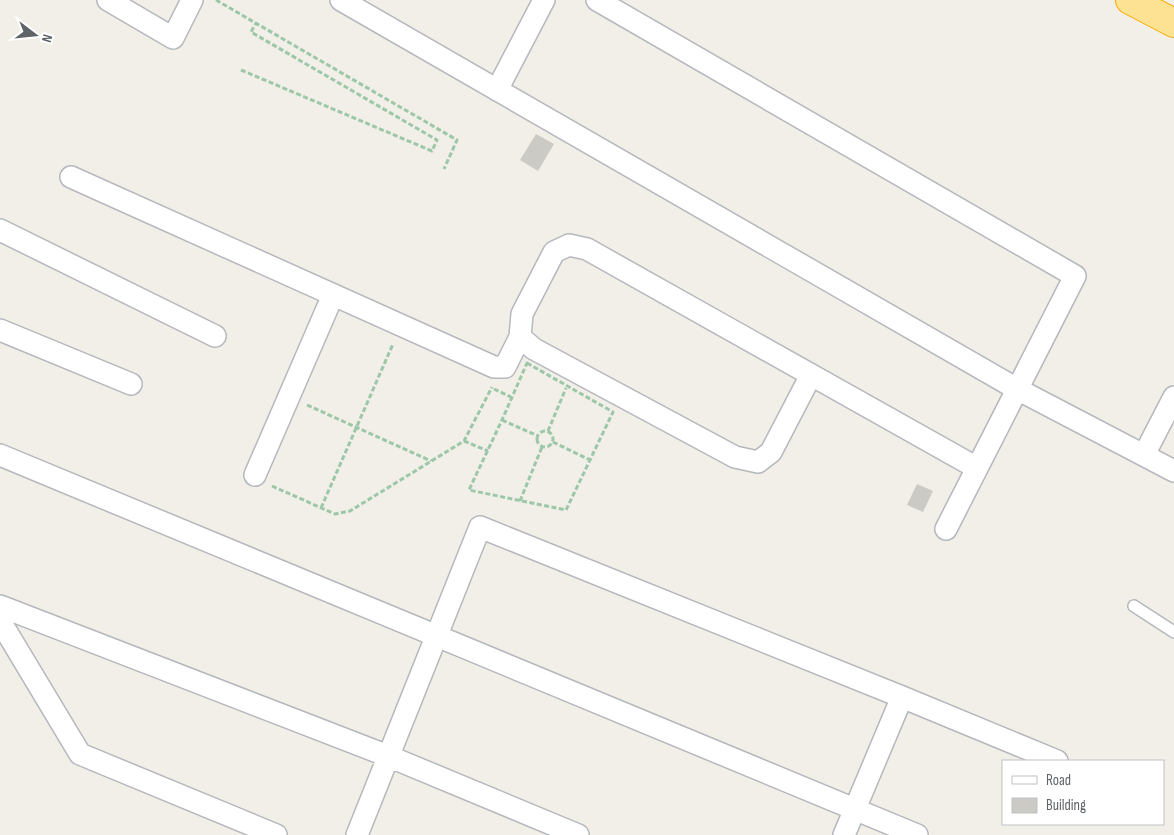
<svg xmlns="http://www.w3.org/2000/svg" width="1174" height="835" font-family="'Sofia Sans Condensed',sans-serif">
	<rect width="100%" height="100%" fill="#f1efe8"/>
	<path fill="#cccac5" d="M536,134L554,144L538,171L520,160Z
		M917,484L933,491L923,512L907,505Z"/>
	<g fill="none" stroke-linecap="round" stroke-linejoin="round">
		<defs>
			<path id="lane" d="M1134,606L1174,632"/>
			<path id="street" d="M108,0L173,38L192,0
				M341,0L1017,389L1174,471
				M597,0L1075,276L946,529
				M497,90L544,0
				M71,177L494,367H505L520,337
				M0,230L215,336
				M0,330L131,384
				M811,375L771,452L758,462L735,457L534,349L520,337L522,314L554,252L569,245L587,249L977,468
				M0,455L917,835
				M1144,455L1174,397
				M255,475L333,295
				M0,606L388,756L578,835
				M0,621L80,754L276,835
				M357,835L480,527L902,697L1057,761
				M844,835L902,697"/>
			<path id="highway" d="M1130,0L1174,23"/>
		</defs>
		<use href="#lane" stroke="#b5b8bc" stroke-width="14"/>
		<use href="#street" stroke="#b5b8bc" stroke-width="24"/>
		<use href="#highway" stroke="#f9ab00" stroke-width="30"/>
		<path stroke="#9cc7a9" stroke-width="3" stroke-dasharray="5 2.5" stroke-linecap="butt" d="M216,0L457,140L444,169
			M241,70L432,151L437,140L251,32L256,23
			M527,363L613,412L566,510L469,490L502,420Z
			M494,389L511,397
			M307,405L431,461
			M502,420L538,436
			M548,431L566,388
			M537 439a8 8 0 1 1 16 0a8 8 0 1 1-16 0Z
			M464,441L488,451
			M553,442L590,460
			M272,486L335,514L350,511L464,441L492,387
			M520,501L542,447
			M321,508L393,344"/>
		<use href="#lane" stroke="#fff" stroke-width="11"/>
		<use href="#street" stroke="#fff" stroke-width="21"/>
		<use href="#highway" stroke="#fde293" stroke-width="28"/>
	</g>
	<rect x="1002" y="760" width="162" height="65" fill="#ffffff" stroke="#bfc1c3"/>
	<rect x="1012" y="776" width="25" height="8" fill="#ffffff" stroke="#bfc1c3"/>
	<text x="1046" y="785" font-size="15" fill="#5f6368">Road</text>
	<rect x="1012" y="798" width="25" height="15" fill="#cccac5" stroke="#bfc1c3"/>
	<text x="1046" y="810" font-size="15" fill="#5f6368">Building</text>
	<g transform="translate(35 35) rotate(106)" stroke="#ffffff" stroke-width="4" paint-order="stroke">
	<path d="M0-4L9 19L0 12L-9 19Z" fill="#5f6368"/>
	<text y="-8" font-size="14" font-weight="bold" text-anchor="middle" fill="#5f6368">N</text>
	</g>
</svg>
